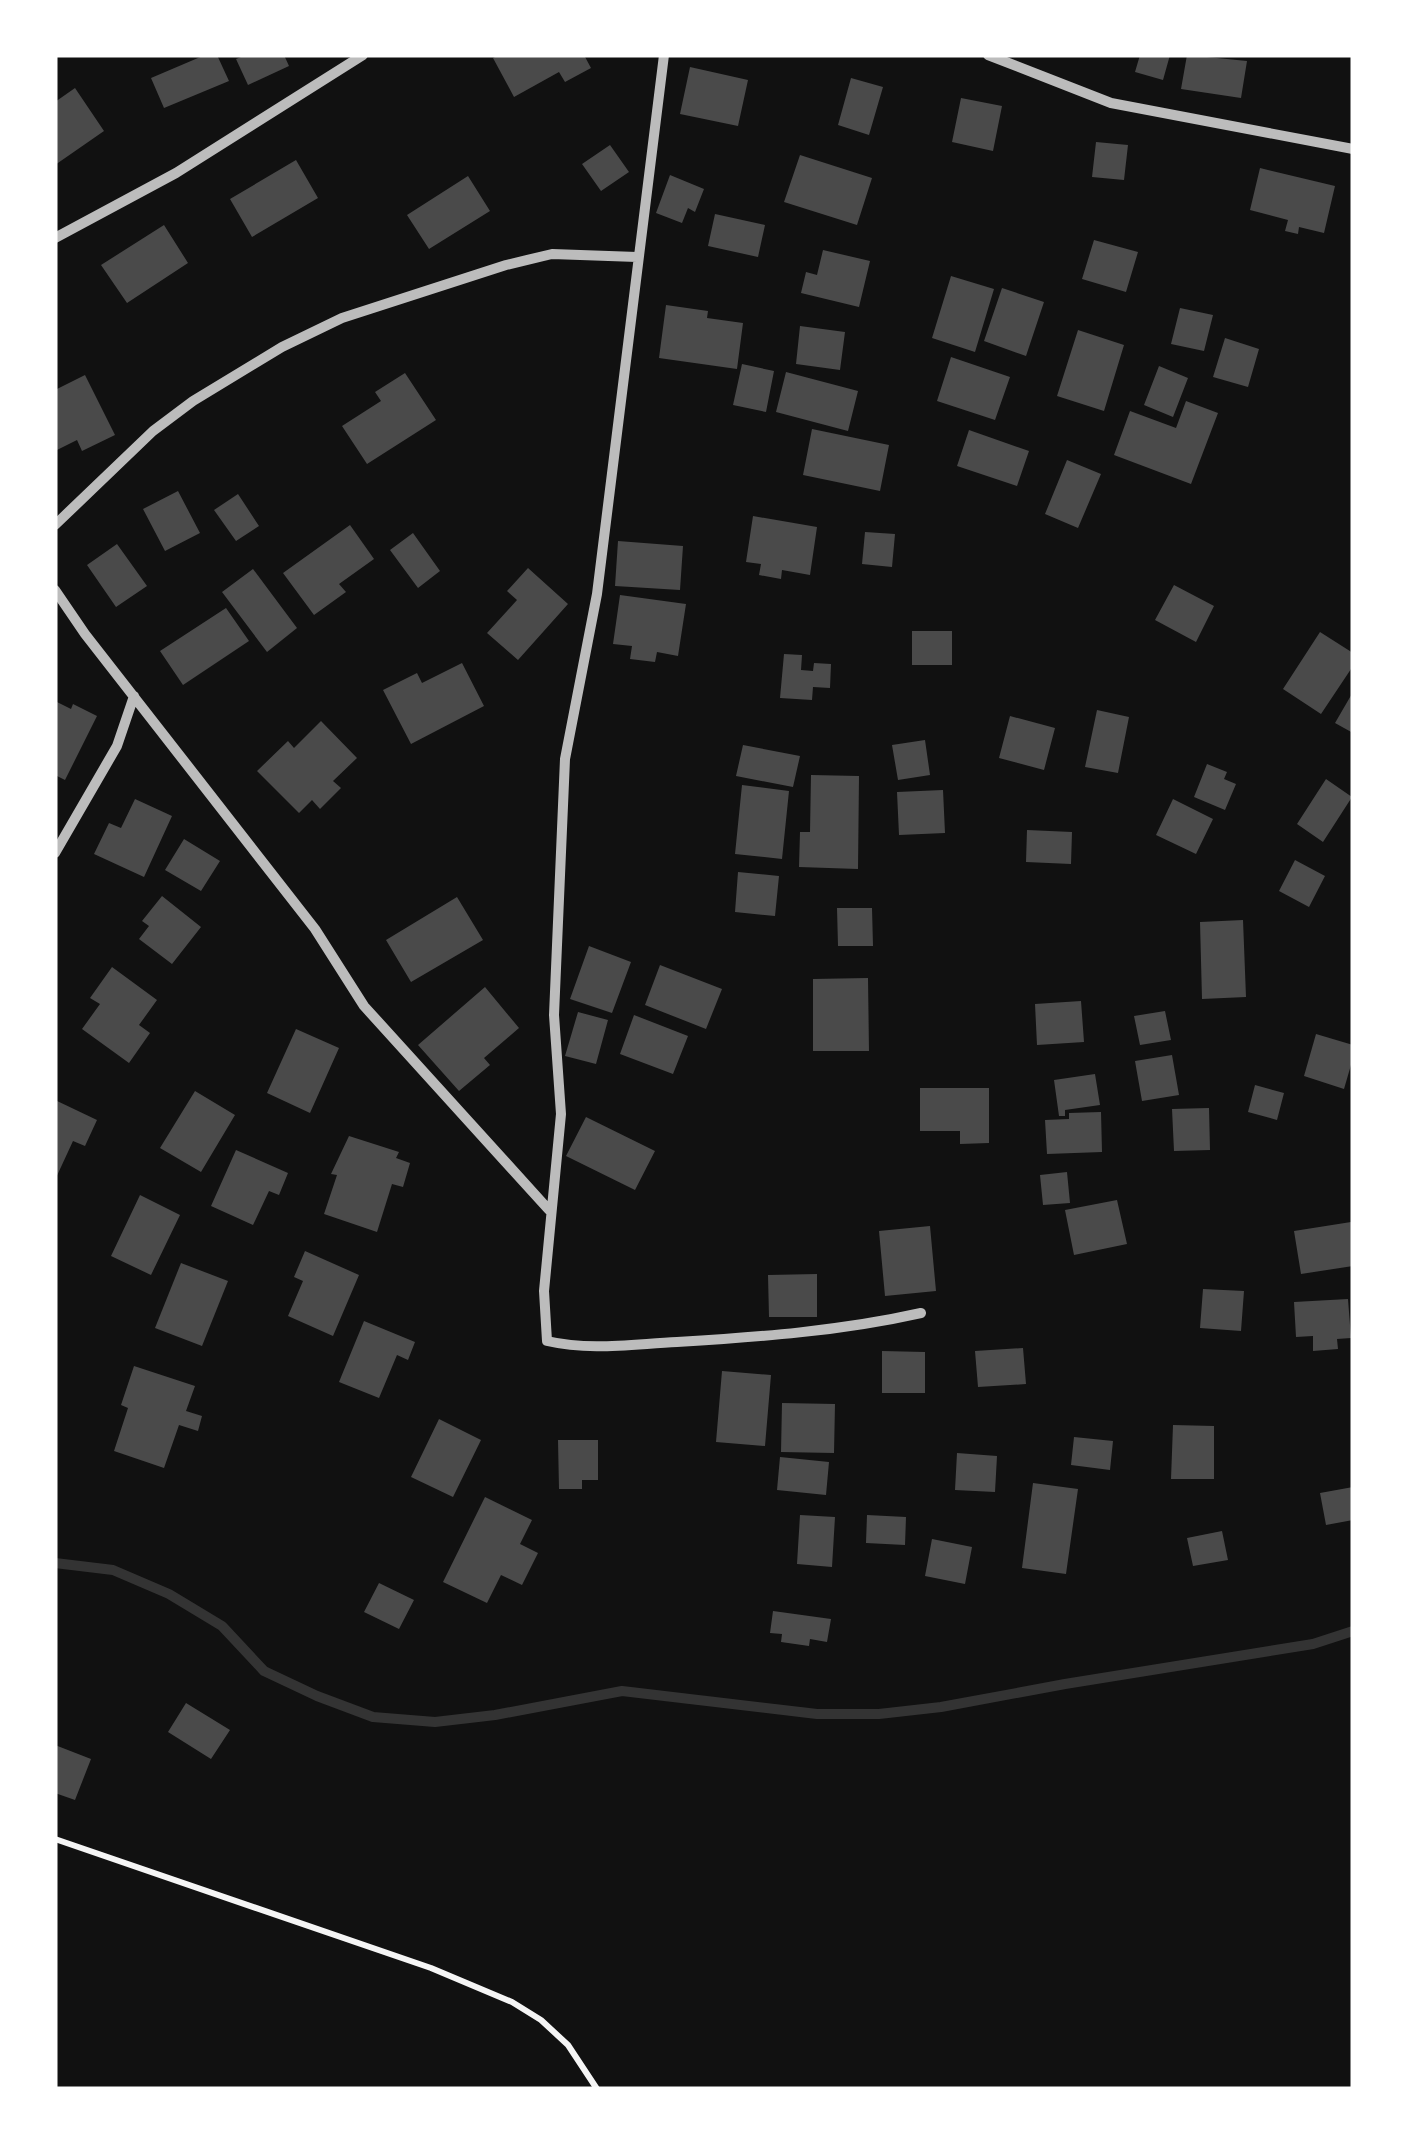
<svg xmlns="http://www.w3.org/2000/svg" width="1408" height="2144" font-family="'DM Sans',sans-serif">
	<rect width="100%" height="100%" fill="#111"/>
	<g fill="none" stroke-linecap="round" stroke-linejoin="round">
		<path stroke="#333" stroke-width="10" d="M55,1563L113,1570L169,1594L222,1626L264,1671L317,1696L373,1717L435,1722L495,1715L622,1691L817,1714H879L941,1707L1065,1684L1313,1644L1353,1631"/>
	</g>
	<path fill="#4a4a4a" d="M205,55H217L229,81L164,108L151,78Z
		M246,55H284L289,66L248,85L236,59Z
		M499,55H584L591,68L565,82L559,72L514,97L493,58Z
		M1140,55H1170L1163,80L1135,72Z
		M1187,55L1247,61L1241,98L1181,89Z
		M690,67L748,80L738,126L680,114Z
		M851,78L883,87L869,135L838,125Z
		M75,88L104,131L55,165V102Z
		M961,98L1002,106L993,151L952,142Z
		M1096,142L1128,145L1124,180L1092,177Z
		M610,145L629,172L601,191L582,164Z
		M800,155L872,178L857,225L784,202Z
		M296,160L318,198L252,237L230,199Z
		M1260,168L1335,186L1324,233L1299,227L1298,234L1285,231L1288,220L1250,210Z
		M670,175L704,189L695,212L688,208L682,223L656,213Z
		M468,176L490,211L429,249L407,215Z
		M715,214L765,225L758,257L708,246Z
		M164,225L188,263L127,303L101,265Z
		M1094,240L1138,252L1126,292L1082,279Z
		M823,250L870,261L859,307L801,293L806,272L817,275Z
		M951,276L994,289L975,352L932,338Z
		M1002,288L1044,302L1026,356L984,341Z
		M666,305L708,311L707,318L743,323L737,369L659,358Z
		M1180,308L1213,315L1204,351L1171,344Z
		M800,326L845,332L840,370L796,364Z
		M1078,330L1124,345L1104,411L1057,396Z
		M1225,338L1259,349L1248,387L1213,377Z
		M951,357L1010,377L995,420L937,401Z
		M742,364L774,371L766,412L733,405Z
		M1159,366L1188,378L1173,417L1144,405Z
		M786,372L858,391L848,431L776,412Z
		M405,373L436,420L367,464L342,426L381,401L375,392Z
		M85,375L115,435L82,451L77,440L55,451V390Z
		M1186,401L1218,413L1191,484L1114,455L1130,411L1176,428Z
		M812,429L889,445L880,491L803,475Z
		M969,430L1029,451L1017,486L957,466Z
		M1067,460L1101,474L1078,528L1045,514Z
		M178,491L200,533L165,551L143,509Z
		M238,494L259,526L236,541L214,510Z
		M753,516L817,527L810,575L782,570L781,579L759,575L761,564L746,562Z
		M350,525L374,559L339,584L346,592L314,615L283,573Z
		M865,532L895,534L892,567L862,564Z
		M413,533L440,571L418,588L390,550Z
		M618,541L683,546L680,590L615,586Z
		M117,544L147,586L116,607L87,565Z
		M528,568L568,604L518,660L487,633L517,600L507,591Z
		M253,569L297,628L267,652L222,592Z
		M1174,585L1214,606L1196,642L1155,620Z
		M620,595L686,604L678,656L657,652L655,662L630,659L632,646L613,644Z
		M226,608L249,641L183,685L160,651Z
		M912,631H952V665H912Z
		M1320,632L1353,653V666L1321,714L1283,689Z
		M784,654L802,655L801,670L813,671L814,663L831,664L830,688L813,687L812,700L780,698Z
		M462,663L484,706L411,744L383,690L417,673L422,683Z
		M1353,692V733L1335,723Z
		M55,701L71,709L73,704L97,716L65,780L55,775Z
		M1097,710L1129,717L1118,773L1085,767Z
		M1010,716L1055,728L1044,770L999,758Z
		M321,721L357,758L333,781L341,788L320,809L312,800L299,813L257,771L288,741L294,748Z
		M925,740L930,775L898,780L892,745Z
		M743,745L800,756L793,787L736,776Z
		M1207,764L1227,772L1224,779L1236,784L1225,810L1194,797Z
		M811,775L859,776L858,869L799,867L800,832H810Z
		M1326,779L1352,797L1323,842L1297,824Z
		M742,785L789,791L782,859L735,854Z
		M943,790L945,833L899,835L897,792Z
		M135,799L172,816L144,877L94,854L109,823L121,828Z
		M1173,799L1213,819L1196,854L1156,835Z
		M1027,830L1072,832L1071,864L1026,862Z
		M184,839L220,861L201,891L165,870Z
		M1295,860L1325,876L1309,907L1279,891Z
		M738,872L779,876L775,916L735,912Z
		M162,896L201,927L172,964L139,939L149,926L142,921Z
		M457,897L483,940L411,982L386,940Z
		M837,908H872L873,946H838Z
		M1243,920L1246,997L1202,999L1200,922Z
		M589,946L631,962L612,1013L570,999Z
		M660,965L722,989L706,1029L645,1005Z
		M112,967L157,1000L139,1025L150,1033L129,1063L82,1029L100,1004L90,998Z
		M868,978L869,1051H813V979Z
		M485,987L519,1028L484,1058L490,1065L459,1091L418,1045Z
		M1081,1001L1084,1042L1037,1045L1035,1004Z
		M1165,1011L1171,1040L1140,1045L1134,1016Z
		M578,1012L608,1020L596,1064L565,1056Z
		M634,1015L688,1036L673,1074L620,1054Z
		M296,1029L339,1048L310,1113L267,1093Z
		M1316,1034L1353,1045V1058L1344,1089L1304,1076Z
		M1172,1055L1179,1095L1142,1101L1135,1061Z
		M1095,1074L1100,1105L1065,1110V1116H1059L1054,1080Z
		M1255,1085L1284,1093L1277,1120L1248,1112Z
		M920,1088H989V1143L960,1144V1131H920Z
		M195,1091L235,1115L201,1172L160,1148Z
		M55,1100L97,1120L85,1146L73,1141L55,1180Z
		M1209,1108L1210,1150L1174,1151L1172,1109Z
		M1101,1112L1102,1152L1047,1154L1045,1120L1069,1119V1113Z
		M586,1117L655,1151L635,1190L566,1156Z
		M349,1136L399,1152L396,1158L410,1163L403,1187L392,1184L377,1232L324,1214L337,1175L331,1174Z
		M236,1150L288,1173L279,1195L269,1191L253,1225L211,1206Z
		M1067,1172L1070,1203L1043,1205L1040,1175Z
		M140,1195L180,1215L151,1275L111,1256Z
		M1117,1200L1127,1244L1074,1255L1065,1210Z
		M1351,1222L1353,1266L1301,1274L1294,1231Z
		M930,1226L936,1291L885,1296L879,1231Z
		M305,1251L359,1275L333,1336L288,1316L303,1281L294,1277Z
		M181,1263L228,1281L202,1346L155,1328Z
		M817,1274V1317H769L768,1275Z
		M1203,1289L1244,1291L1241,1331L1200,1328Z
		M1348,1299L1351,1338L1337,1339L1338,1349L1313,1351V1336L1296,1337L1294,1302Z
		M364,1321L415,1342L408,1360L397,1355L379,1398L339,1382Z
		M1023,1348L1026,1384L978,1387L975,1351Z
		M882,1351L925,1352V1393H882Z
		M134,1366L195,1386L186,1411L202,1416L198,1431L179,1425L164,1468L114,1451L128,1408L121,1405Z
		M722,1371L771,1375L765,1446L716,1442Z
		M782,1403L835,1404L834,1453L781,1452Z
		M439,1419L481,1440L453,1497L411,1477Z
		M1173,1425L1214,1426V1479H1171Z
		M1074,1437L1113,1441L1110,1470L1071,1465Z
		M558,1440H598V1480H582V1489H559Z
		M957,1453L997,1456L995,1492L955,1490Z
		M780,1457L829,1462L826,1495L777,1490Z
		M1033,1483L1078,1489L1066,1574L1022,1568Z
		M1353,1487V1520L1326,1525L1320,1493Z
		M485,1497L532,1520L520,1544L538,1553L522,1585L501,1575L487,1603L443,1582Z
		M800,1515L835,1517L832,1567L797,1564Z
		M867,1515L906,1517L905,1545L866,1543Z
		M1222,1531L1228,1560L1193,1566L1187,1538Z
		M932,1539L972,1547L965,1584L925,1576Z
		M379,1583L414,1600L399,1629L364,1612Z
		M773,1611L831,1619L827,1642L810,1639L809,1646L781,1642L782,1634L770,1633Z
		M186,1703L230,1730L211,1759L168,1732Z
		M55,1745L91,1759L75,1800L55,1793Z"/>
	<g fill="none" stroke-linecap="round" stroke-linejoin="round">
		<path stroke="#f5f5f5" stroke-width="6" d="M55,1839L431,1968L512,2002L541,2020L568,2045L597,2089"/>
		<path stroke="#bcbcbc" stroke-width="10" d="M664,55L597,594L565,759L554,1015L561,1114L544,1291L547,1341C590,1351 633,1344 677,1342C759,1337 841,1331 921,1313
			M988,55L1111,103L1353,149
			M55,238L176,173L363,55
			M55,525L153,431L193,401L282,347L342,318L506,265L552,254L637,257
			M55,590L85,634L315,929L364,1006L549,1210
			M55,853L117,746L134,696"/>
	</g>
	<rect width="1408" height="2144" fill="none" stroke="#ffffff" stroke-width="115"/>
</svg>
